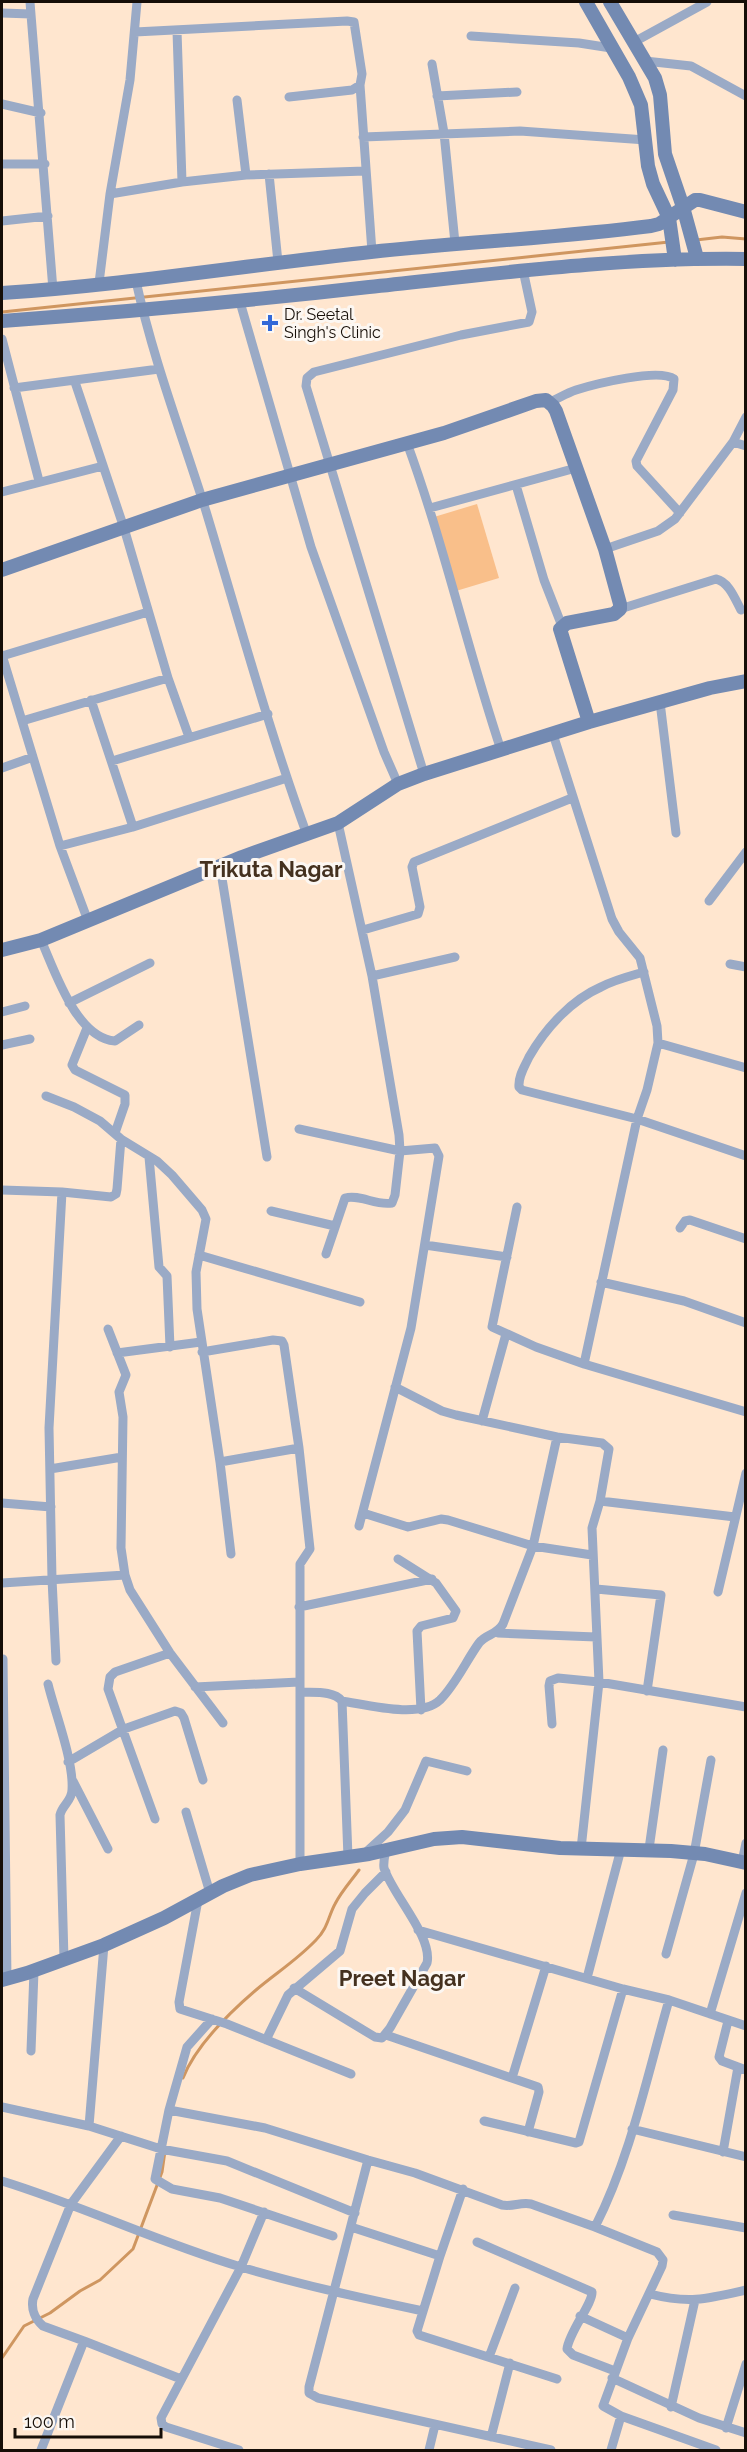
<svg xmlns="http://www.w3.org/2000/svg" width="747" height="2452" font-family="Raleway,sans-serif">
	<rect width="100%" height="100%" fill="#ffe6cf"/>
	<path fill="#f9bf8a" d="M477,504L499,578L456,591L434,517Z"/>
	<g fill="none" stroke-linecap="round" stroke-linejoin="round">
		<path stroke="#cf9660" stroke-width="3" d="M696,240L722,237L746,239
			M2,312L669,242
			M183,2078C196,2045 228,2014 256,1990C276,1973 297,1960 316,1940C328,1928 328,1917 335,1904C341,1892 351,1881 359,1870
			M2,2358L24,2326L50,2313L80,2291L100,2280L133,2249L162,2172L165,2151"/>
		<path stroke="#9aaac6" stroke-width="9" d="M30,2L53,290
			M2,13L31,14
			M177,31L182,182
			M135,32L347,21L354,22L362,74L360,85L352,90L289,97
			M471,36L579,43L611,48
			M634,42L707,2
			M645,61L691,66L746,96
			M432,64L444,133L455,243
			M360,85L372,252
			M437,96L517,92
			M237,100L246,175
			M2,104L41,113
			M363,137L520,131L646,140
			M2,164H45
			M269,174L278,262
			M110,194L182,182L246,175L365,171
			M2,221L48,216
			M136,281C153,359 181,432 205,508C238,617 268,728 307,835
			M99,283L110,194L130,80L137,2
			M240,302L311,547L384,752L398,784
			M2,339L39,481
			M75,382L124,528L168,678L189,737
			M14,388L159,369
			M550,402C559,398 567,393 576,390C595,384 659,368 674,379L673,390L636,461L637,466L680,513
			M733,442L746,446
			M407,443C444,544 467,648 501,750
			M516,485L544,580L562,626
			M2,492L103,466
			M430,508L576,468
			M605,549L658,531L675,519L733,442L746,417
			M620,609L716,579C729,582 735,599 741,610
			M2,655L60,846L88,921
			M2,656L148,612
			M91,700L133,827
			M660,702L676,833
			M22,721L168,678
			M553,734L612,919L619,932L640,958L657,1026L658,1043L647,1090L637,1119L584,1364
			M112,761L268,714
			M2,768L33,757
			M424,774L306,386L307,378L314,372L461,335L529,322L532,312L523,270
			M60,846L133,827L287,778
			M220,866L267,1157
			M709,901L746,852
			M363,930L418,914L420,907L412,867L414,862L572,798
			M41,940C55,971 76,1038 115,1041L139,1025
			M730,964L746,967
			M644,972C630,976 614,980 601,987C571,1000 545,1029 529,1057C525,1066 518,1076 519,1087L522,1090L637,1119L746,1156
			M372,976L455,957
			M69,1003L150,963
			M2,1012L25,1006
			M87,1028L72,1065L75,1070L125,1095V1104L115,1133
			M658,1043L746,1068
			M2,1045L30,1039
			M46,1096L74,1107L100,1121L121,1139L157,1161L172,1175L202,1210L206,1219L196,1272L197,1309L220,1462L231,1554
			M299,1129L400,1151L435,1148L439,1156L411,1328L359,1526
			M149,1157L159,1267L167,1276L170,1347
			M2,1190L62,1192L111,1197L116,1194L117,1189L121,1139
			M517,1207L492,1327L536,1347L584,1364L746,1412
			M271,1211L335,1226
			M680,1228L685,1221L690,1220L746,1239
			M425,1245L507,1257
			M326,1254L345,1198C360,1194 376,1206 392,1203L395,1195L400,1151L399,1135L372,976L338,823
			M199,1255L360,1302
			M601,1282L684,1301L746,1323
			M108,1329L126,1375L119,1392L123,1417L121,1548L125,1575L130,1590L170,1653L223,1723
			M202,1352L273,1340L282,1341L284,1345L299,1448L310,1549L300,1564V1864
			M117,1353L201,1342
			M395,1387L442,1411L456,1415L557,1437L602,1443L609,1449L600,1501L592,1528L599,1682L581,1849
			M482,1421L506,1334
			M220,1462L299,1448
			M50,1469L122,1457
			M600,1501L735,1517
			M2,1503L51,1507
			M363,1513L408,1527L441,1519L448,1520L533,1546L592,1555
			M398,1559L436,1583L456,1611L453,1618L421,1626L417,1631L421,1710
			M2,1583L125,1575
			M596,1589L661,1595L647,1691
			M718,1592L746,1473
			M299,1607L432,1579
			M498,1633L596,1637
			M3,1659L7,1979
			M56,1661L52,1579L49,1428L62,1192
			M48,1684C55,1713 74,1761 72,1790C72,1801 62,1805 60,1815L64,1959
			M195,1687L299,1682
			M300,1692C313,1693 333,1690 342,1701L348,1857
			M342,1701C368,1705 420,1719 440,1700C456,1684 466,1661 479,1643C486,1634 497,1635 503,1624L533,1546L557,1437
			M552,1724L549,1686L550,1681L558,1678L599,1682L746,1707
			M68,1762L124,1729L175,1711L181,1713L184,1718L203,1780
			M73,1781L108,1849
			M186,1812L210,1893
			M155,1819L108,1689L110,1677L115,1672L170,1653
			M649,1849L663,1750
			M365,1853L388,1832L405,1810L426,1761L467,1771
			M742,1862L746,1843
			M198,1900L179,2002L180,2009L227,2024L351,2074
			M418,1930L623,1989L669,2000L746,2026
			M666,1954L694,1854L711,1760
			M587,1978L621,1849
			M294,1988L375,2037L382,2038L390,2028L427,1963C433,1937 392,1894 384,1868C383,1862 385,1855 386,1849
			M710,2014L746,1893
			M212,2019L187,2047L169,2110L155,2179L172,2189L220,2198L333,2236
			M728,2021L719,2057L722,2061L746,2070
			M386,2035L538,2087L539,2092L528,2132
			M266,2040L288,1995L340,1951L352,1909L365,1893L386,1872
			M31,2051L34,1971
			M512,2078L546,1966
			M2,2107L89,2126L104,1945
			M169,2110L265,2128L368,2160L415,2173L502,2205C513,2207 520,2202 531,2204L595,2227L657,2252L663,2260L662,2266L628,2338L603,2406L621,2416L716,2450
			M484,2121L576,2143L579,2142L623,1989
			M89,2126L161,2149L227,2161L355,2213
			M632,2129L746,2157
			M723,2152L738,2067
			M368,2160L309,2387V2393L318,2398L551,2450
			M2,2181C83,2206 160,2243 241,2267C301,2285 362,2298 423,2311
			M463,2189L440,2256L417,2331L419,2335L557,2379
			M673,2215L746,2228
			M351,2227L440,2256
			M595,2227C631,2156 647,2076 669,2000
			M477,2242L592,2292C593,2303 569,2332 567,2349L573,2355L615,2371
			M650,2294C689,2304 707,2299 746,2290
			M580,2316L628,2338
			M84,2341L181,2379
			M489,2357L515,2288
			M612,2378L699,2418L746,2433
			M671,2407L695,2300
			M726,2428L746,2364
			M491,2437L510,2363
			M41,2450L84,2341L43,2326C35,2319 31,2309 33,2299L71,2204L121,2136
			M239,2450L166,2427L162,2424L161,2418L241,2267L264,2212
			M429,2450L435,2425
			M611,2450L621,2416"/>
		<path stroke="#738ab2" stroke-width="14" d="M586,2L629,77L641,105L648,166L653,184L669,218L675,260
			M610,2L655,78L660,95L665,154L683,207L697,258
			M2,293C125,285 248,265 371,252C464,242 558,238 651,226L659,224L695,200H700L746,212
			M2,321C124,312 247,301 369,287C493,274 620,257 746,259
			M2,570L202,500L444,433L536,401L546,400L553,406L556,411L605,549L620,604V609L614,614L567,623L560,629L589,722
			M2,950L41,940L242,857L338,823L398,784L424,774L589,722L710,688L746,681
			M2,1980L27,1973L104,1945L164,1918L223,1886L250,1875L300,1864L369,1854L434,1839L462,1837L560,1848L671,1851L705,1854L746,1863"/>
	</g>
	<path fill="#3269d8" stroke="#fcf7f2" stroke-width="2" d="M267 314h6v6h6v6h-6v6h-6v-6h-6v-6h6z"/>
	<g text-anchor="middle" stroke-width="6" stroke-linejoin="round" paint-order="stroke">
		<g font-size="16" fill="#160e07" stroke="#fcf7f2" text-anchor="start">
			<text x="284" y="320">Dr. Seetal<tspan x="284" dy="18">Singh's Clinic</tspan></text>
		</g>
		<g font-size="22" font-weight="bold" fill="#44311f" stroke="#fcf7f2">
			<text x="271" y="877">Trikuta Nagar</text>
			<text x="402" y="1986">Preet Nagar</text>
		</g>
	</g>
	<rect width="747" height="2452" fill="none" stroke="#160e07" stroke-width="6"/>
	<path d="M15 2428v9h146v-9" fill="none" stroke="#160e07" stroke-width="3"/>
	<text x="24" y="2428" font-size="18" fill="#160e07" stroke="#fcf7f2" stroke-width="4.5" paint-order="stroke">100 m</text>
</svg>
